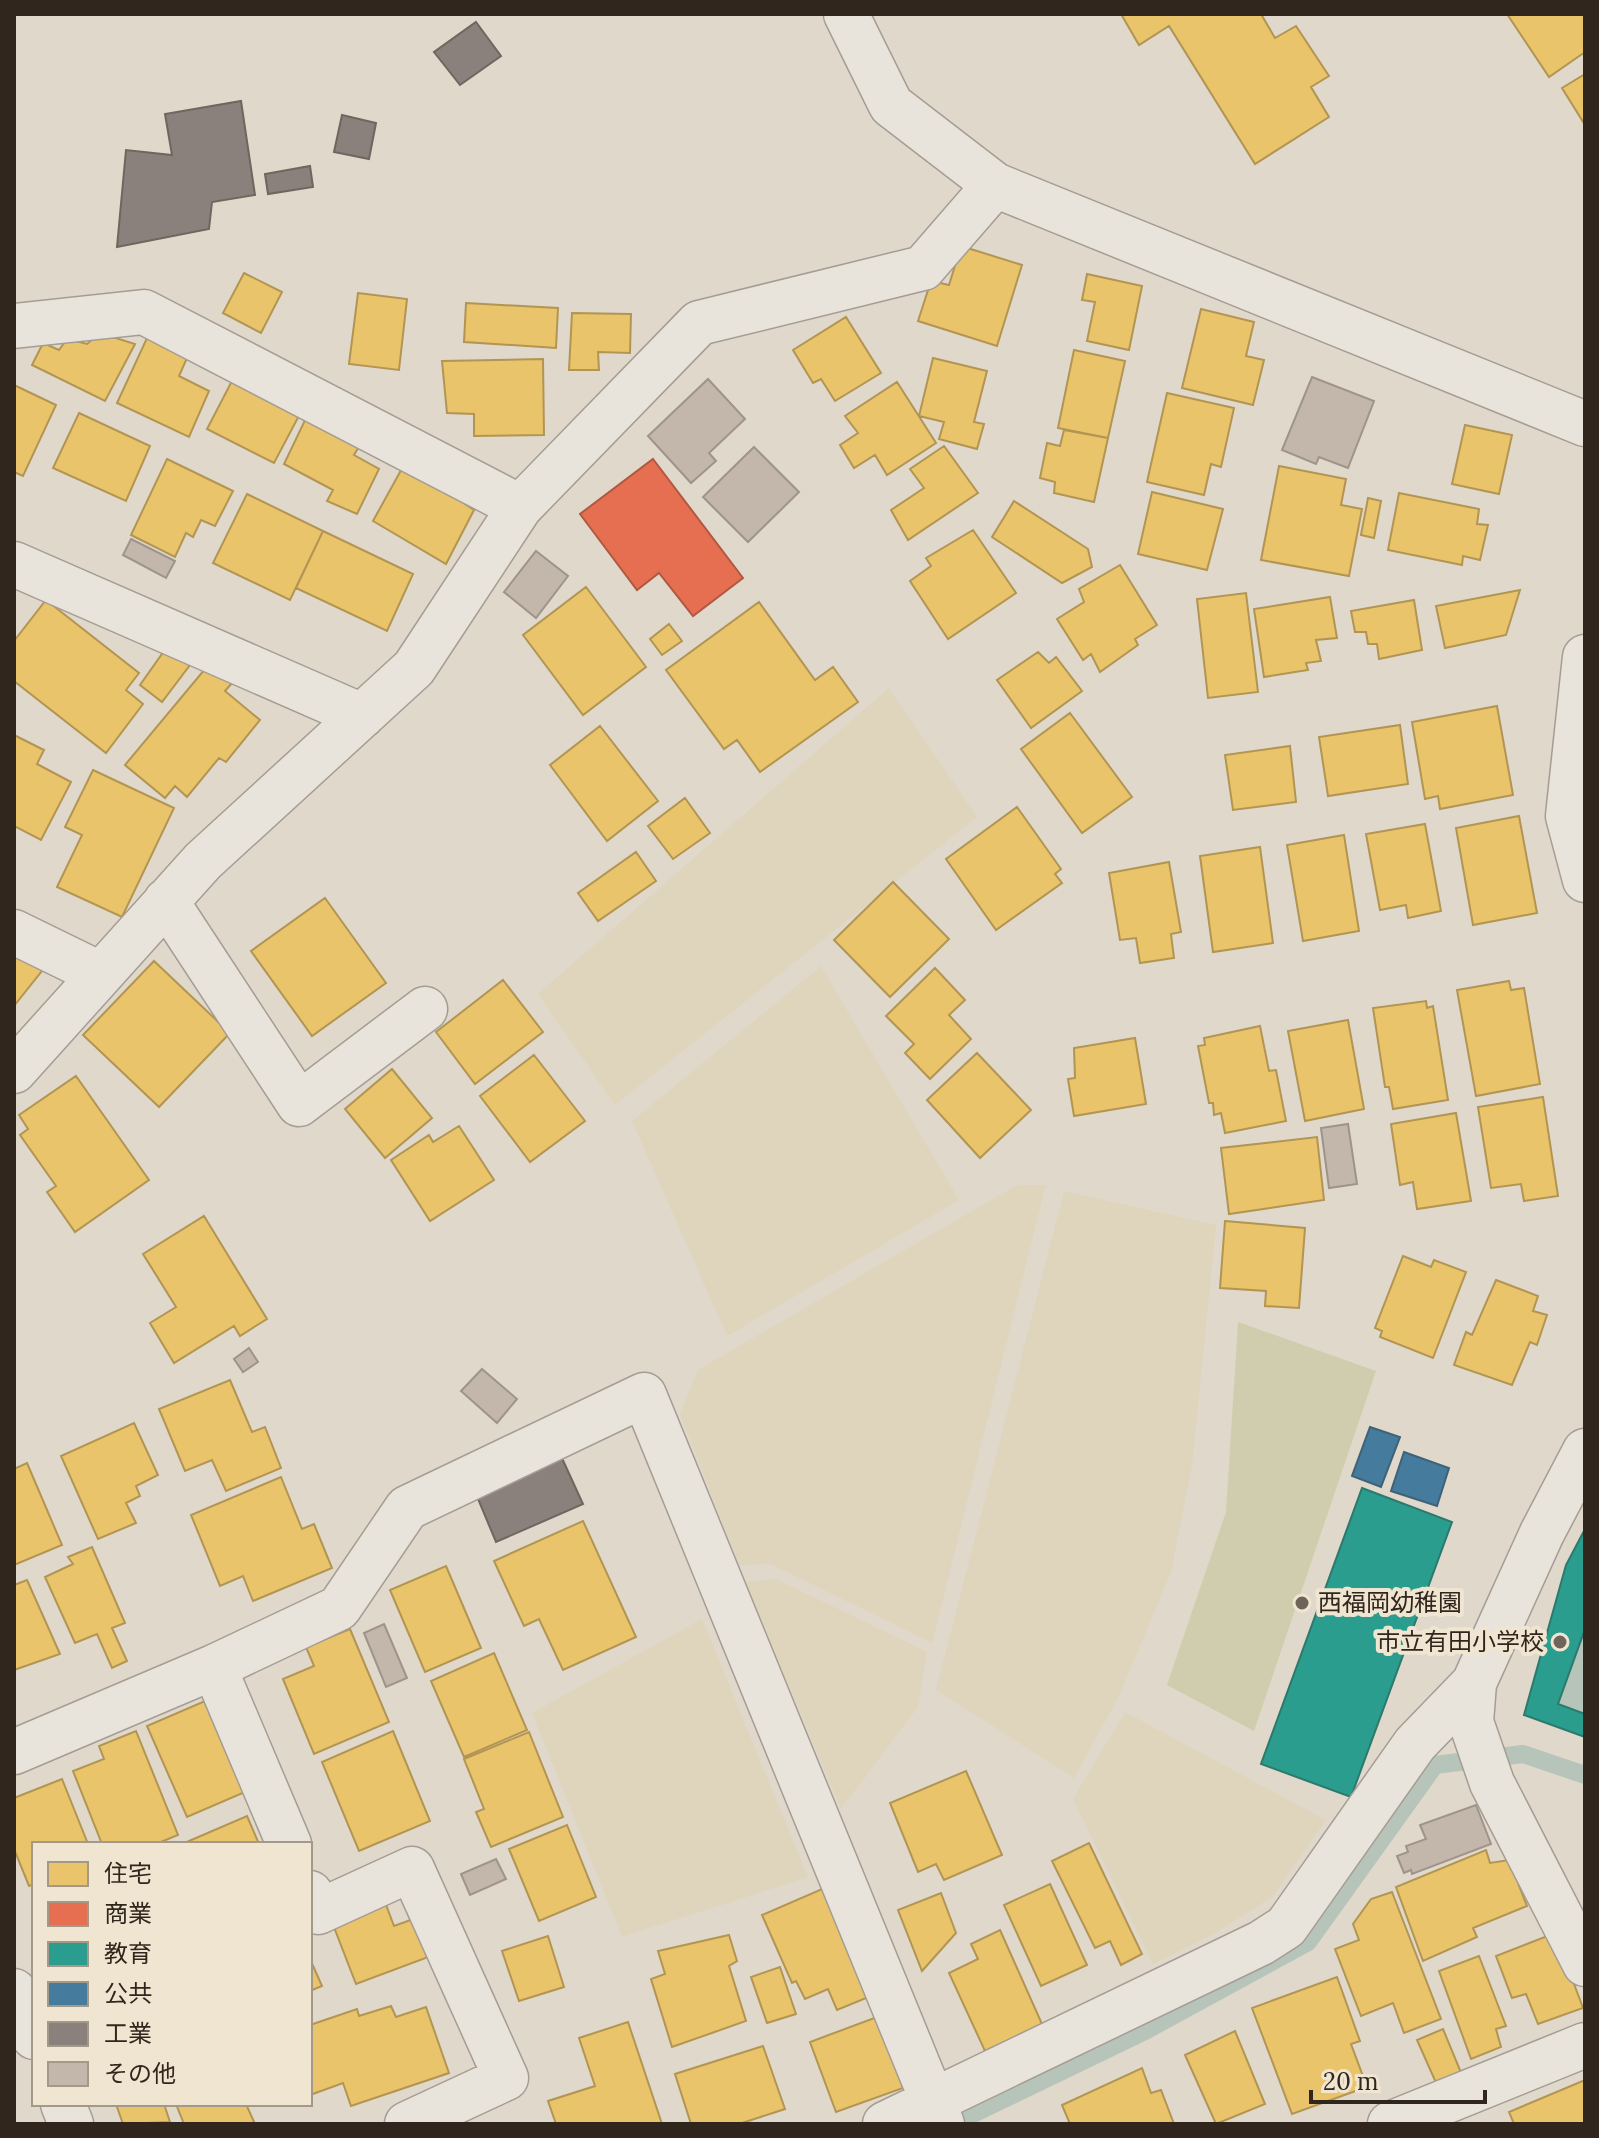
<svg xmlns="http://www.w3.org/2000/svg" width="1599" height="2138" font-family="Lora,'Noto Sans JP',serif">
	<rect width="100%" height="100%" fill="#e0d8ca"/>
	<path fill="#ded5bc" d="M889,688L977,817L615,1105L538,994Z
		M821,966L959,1200L727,1336L632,1121Z
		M1017,1185H1046L932,1643L771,1564L739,1565L680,1414L698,1370Z
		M1064,1191L1216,1225L1192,1465L1171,1572L1120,1694L1074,1778L936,1690Z
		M776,1579L927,1652L918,1707L841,1809L745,1582Z
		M702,1619L808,1877L622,1937L532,1713Z
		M1125,1712L1326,1820L1273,1896L1217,1932L1153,1964L1073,1799Z"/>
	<path fill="#d0cdae" d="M1238,1322L1376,1371L1254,1731L1167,1685L1226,1512Z"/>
	<path fill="#b6c4ba" d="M1585,1629V1714L1558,1704Z"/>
	<path fill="#e9c46a" stroke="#b29553" stroke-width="2" d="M1121,14H1261L1275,38L1296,26L1329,76L1311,87L1329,117L1255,164L1169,26L1139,45Z
		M1507,14H1585V52L1549,77Z
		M1585,74V125L1562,88Z
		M961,246L1022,265L997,346L918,321L931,281L949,285Z
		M244,273L282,292L261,333L223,313Z
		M1087,274L1142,286L1129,350L1087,341L1095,302L1082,300Z
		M358,293L407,299L399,370L349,364Z
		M466,303L558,308L556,348L464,342Z
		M1201,309L1254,322L1246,356L1264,360L1253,405L1182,388Z
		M572,313L631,314L630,353L598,352L599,370H569Z
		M846,317L881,373L835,401L821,379L813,383L793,350Z
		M100,333L135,344L105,401L32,365L43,343L59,350L67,339L87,344Z
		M147,338L187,358L179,376L209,391L189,437L117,403Z
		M1074,350L1125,361L1108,438L1058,428Z
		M933,358L987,371L974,422L984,424L977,449L939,439L944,422L919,416Z
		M543,359L544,435L474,436V414L447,413L442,361Z
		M234,377L302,410L274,463L207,429Z
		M897,382L936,443L887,475L875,455L854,468L840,445L858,433L845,416Z
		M14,385L56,405L23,476L14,472Z
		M1167,393L1234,408L1221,467L1211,464L1204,495L1147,482Z
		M79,413L150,446L126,501L53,468Z
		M307,416L362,442L354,455L379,469L357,514L327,501L333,490L284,464Z
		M1465,425L1512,435L1499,494L1452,484Z
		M1064,430L1108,438L1094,502L1054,493L1055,482L1040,478L1047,443L1060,446Z
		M944,446L978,493L908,540L891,510L924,488L910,469Z
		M167,459L233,491L215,526L201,520L193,537L186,533L175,557L131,535Z
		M405,463L474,510L446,564L373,521Z
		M1279,466L1346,479L1341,505L1362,509L1349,576L1261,560Z
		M1152,492L1223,509L1207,570L1138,554Z
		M1399,493L1479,509L1477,524L1488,525L1480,560L1463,556L1462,565L1388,550Z
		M247,494L323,531L290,600L213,563Z
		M1368,498L1381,501L1374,538L1361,535Z
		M1014,501L1088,549L1092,567L1062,583L992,537Z
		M973,530L1016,593L948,639L910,581L931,566L926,558Z
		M323,531L413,574L387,631L296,588Z
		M1120,565L1157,625L1135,639L1138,645L1100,672L1091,654L1083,660L1057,619L1084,602L1079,589Z
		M586,587L646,667L583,715L523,635Z
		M1520,590L1506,635L1445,648L1436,606Z
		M1246,593L1258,692L1208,698L1197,599Z
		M1330,597L1337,638L1316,640L1321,661L1306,663L1308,670L1264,677L1254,609Z
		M46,600L139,673L126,690L143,704L106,753L14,681V641Z
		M1414,600L1422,650L1379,659L1377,644H1368L1366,632H1355L1351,611Z
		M759,602L815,680L833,667L858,702L760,772L737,740L724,749L666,670Z
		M669,624L682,641L662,655L650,639Z
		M169,644L193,661L162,702L140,685Z
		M1038,652L1049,663L1056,657L1082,691L1031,728L997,680Z
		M210,663L232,683L225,691L260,720L226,762L219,758L187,797L175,786L165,798L125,765Z
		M1497,706L1513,795L1440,809L1438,796L1425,799L1412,722Z
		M1070,713L1132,797L1082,833L1021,749Z
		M1400,725L1408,784L1328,796L1319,737Z
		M600,726L658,801L607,841L550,765Z
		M14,735L44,750L37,764L71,782L41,840L14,826Z
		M1290,746L1296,802L1233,810L1225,755Z
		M93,770L174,808L122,917L57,887L82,835L65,827Z
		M685,798L710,833L673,859L648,826Z
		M1017,807L1061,869L1055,874L1062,883L996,930L946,859Z
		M1519,816L1537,913L1473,925L1456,828Z
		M1425,824L1441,911L1408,918L1406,905L1380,910L1366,834Z
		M1344,835L1359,931L1303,941L1287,845Z
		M1260,847L1273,943L1213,952L1200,856Z
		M636,852L656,881L598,921L578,893Z
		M1169,862L1181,932L1171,934L1174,958L1140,963L1136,938L1120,940L1109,873Z
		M893,882L949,939L890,997L834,940Z
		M325,898L386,983L312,1036L251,951Z
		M14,952L45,967L14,1006Z
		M154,961L230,1033L159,1107L83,1035Z
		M935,968L965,1000L949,1015L971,1039L930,1079L905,1053L914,1044L886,1016Z
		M503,980L543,1032L475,1084L436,1032Z
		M1509,981L1511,990L1524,988L1540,1084L1476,1096L1457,990Z
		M1426,1001L1427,1008L1433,1006L1448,1100L1393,1109L1389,1087H1385L1373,1008Z
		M1348,1020L1364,1109L1305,1121L1288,1031Z
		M1260,1026L1269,1071L1276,1070L1286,1121L1225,1133L1221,1113L1214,1115L1213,1103H1209L1198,1046L1205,1045L1204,1038Z
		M1135,1038L1146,1104L1074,1116L1068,1079L1075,1078L1074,1048Z
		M977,1053L1031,1110L980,1158L927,1100Z
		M534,1055L585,1121L530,1162L480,1096Z
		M392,1069L432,1118L385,1158L345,1109Z
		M76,1076L149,1180L75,1232L47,1192L56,1186L20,1135L28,1129L19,1115Z
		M1543,1097L1558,1196L1524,1201L1521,1184L1491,1188L1478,1107Z
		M1456,1113L1471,1201L1417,1209L1413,1182L1400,1185L1391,1124Z
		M459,1126L494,1180L430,1221L391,1160L429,1135L433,1142Z
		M1317,1137L1324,1200L1229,1214L1221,1148Z
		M204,1216L267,1319L240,1336L234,1326L174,1363L150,1323L176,1307L143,1254Z
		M1225,1221L1305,1228L1299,1308L1265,1306L1266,1291L1220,1288Z
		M1403,1256L1431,1267L1434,1260L1466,1272L1433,1358L1380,1337L1382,1331L1375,1328Z
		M1496,1280L1538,1296L1533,1311L1547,1315L1537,1345L1530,1342L1512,1385L1454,1365L1466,1332L1472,1335Z
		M230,1380L252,1432L265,1427L281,1468L226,1491L212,1460L185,1471L159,1409Z
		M134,1423L158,1475L136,1486L140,1496L126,1503L136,1523L98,1539L61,1456Z
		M27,1463L62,1545L14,1565V1469Z
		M281,1477L302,1529L314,1524L332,1568L253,1601L243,1576L220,1586L191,1515Z
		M583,1521L636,1637L563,1670L539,1619L524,1626L494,1561Z
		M92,1547L125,1623L112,1628L127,1661L112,1668L97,1634L75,1643L45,1577L73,1564L68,1557Z
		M446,1566L481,1648L425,1672L390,1590Z
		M27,1580L60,1654L14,1670V1585Z
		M350,1629L389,1722L314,1754L283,1679L314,1666L306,1647Z
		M494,1653L527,1730L464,1757L431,1681Z
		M205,1701L245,1792L187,1817L147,1726Z
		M136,1731L178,1835L156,1844H102L73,1771L104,1759L99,1746Z
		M393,1731L430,1821L359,1851L322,1762Z
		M529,1732L563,1817L491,1847L476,1812L484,1809L464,1759Z
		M966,1771L1002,1855L944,1880L936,1864L918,1872L890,1803Z
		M62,1779L88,1844H34V1884L29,1886L14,1849V1798Z
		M247,1816L259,1844H182Z
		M567,1825L596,1897L539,1921L509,1849Z
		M1089,1843L1142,1954L1121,1965L1110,1941L1095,1948L1052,1861Z
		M1486,1850L1490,1863L1509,1860L1527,1906L1473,1928L1477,1937L1423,1961L1396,1887Z
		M1050,1884L1087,1965L1041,1986L1004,1905Z
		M829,1886L876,1994L837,2010L828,1989L805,1999L796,1981L792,1983L762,1915Z
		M1392,1892L1441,2019L1404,2033L1393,2003L1361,2016L1335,1949L1359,1940L1353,1924L1371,1899Z
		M941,1893L956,1933L922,1971L898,1910Z
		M385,1902L394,1926L416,1918L431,1956L356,1984L332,1922Z
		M1000,1930L1042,2024L985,2051L949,1973L978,1959L971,1944Z
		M1555,1933L1583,2008L1538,2024L1526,1994L1512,1998L1496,1956Z
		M729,1935L737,1961L729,1966L746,2021L672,2047L651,1979L665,1974L658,1951Z
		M548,1936L564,1987L519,2001L502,1951Z
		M1479,1956L1506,2026L1496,2029L1501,2047L1471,2059L1439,1971Z
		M310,1959L322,1986L310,1991Z
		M780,1967L796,2014L767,2023L751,1977Z
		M1337,1977L1360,2041L1351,2044L1367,2087L1292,2114L1252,2008Z
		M391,2006L396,2017L426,2007L449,2073L351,2106L343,2083L310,2095V2025L357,2009L359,2016Z
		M877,2017L903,2088L836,2112L810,2042Z
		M628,2022L662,2124H556L548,2101L595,2086L579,2038Z
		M1443,2029L1462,2075L1437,2085L1417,2040Z
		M1235,2031L1265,2104L1216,2124L1185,2055Z
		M763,2046L785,2109L739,2124H691L675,2074Z
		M1142,2068L1151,2093L1161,2090L1174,2124H1070L1062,2105Z
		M1585,2080V2124H1514L1509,2112Z
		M116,2104H164L170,2122L123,2124Z
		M176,2104H246L255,2124H184Z"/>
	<path fill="#e76f51" stroke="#b05942" stroke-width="2" d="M653,459L743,578L693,616L659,573L637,590L580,514Z"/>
	<path fill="#2a9d8f" stroke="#2c796d" stroke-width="2" d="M1362,1488L1452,1522L1351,1797L1261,1764Z
		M1585,1529V1629L1558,1704L1585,1714V1737L1524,1715L1566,1565Z"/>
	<path fill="#457b9d" stroke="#3f6277" stroke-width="2" d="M1370,1427L1400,1437L1381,1487L1352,1476Z
		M1404,1452L1449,1468L1437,1506L1391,1491Z"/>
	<path fill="#8a817c" stroke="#6f6660" stroke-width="2" d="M476,22L501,56L460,85L434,52Z
		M241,101L255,195L212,202L209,229L117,247L126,150L172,155L165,114Z
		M342,115L376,123L369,159L334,152Z
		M310,166L313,187L268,194L265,174Z
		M561,1456L583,1504L496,1542L476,1494Z"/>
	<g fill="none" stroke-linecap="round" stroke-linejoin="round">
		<path stroke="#b6c4ba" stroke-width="18" d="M952,2124L1143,2032L1308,1942L1435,1765L1523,1754L1585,1775"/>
	</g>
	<path fill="#c3b7ac" stroke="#9f948a" stroke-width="2" d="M1312,377L1374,401L1348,468L1319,457L1316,464L1282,450Z
		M708,379L745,419L709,453L716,461L691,483L648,436Z
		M754,447L799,492L748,542L703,497Z
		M131,539L175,561L166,578L123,555Z
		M536,551L568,576L536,618L504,592Z
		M1348,1124L1357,1184L1329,1188L1321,1128Z
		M249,1348L258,1362L243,1372L234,1359Z
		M482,1369L517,1399L497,1423L461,1391Z
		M384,1624L407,1678L386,1687L364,1633Z
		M1476,1805L1491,1844L1412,1874L1411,1870L1404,1873L1397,1856L1408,1852L1406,1846L1426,1839L1420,1825Z
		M496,1859L506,1879L470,1895L461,1874Z"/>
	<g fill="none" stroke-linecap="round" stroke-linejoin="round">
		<defs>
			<path id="minor" d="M846,14L891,105L995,185L1585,424
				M14,326L144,312L520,507
				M14,564L362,716
				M1585,657L1568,816L1585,880
				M166,901L299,1104L425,1009
				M14,932L100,974
				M14,1071L203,861L414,668L520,507L699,323L923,268L995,185
				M214,1667L289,1844
				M1474,1683L1471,1722L1492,1783L1585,1964
				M14,1752L214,1667L339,1608L407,1508L644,1395L942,2124
				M310,1893L318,1912L412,1869L506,2078L407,2124
				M14,1991L34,2037
				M63,2104L71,2124
				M885,2124L1261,1943L1286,1927L1415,1744L1474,1683L1542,1533L1585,1451
				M1390,2124L1585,2045"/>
		</defs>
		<use href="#minor" stroke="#a59d94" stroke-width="47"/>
		<use href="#minor" stroke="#e8e4db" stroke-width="44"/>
	</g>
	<g fill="#6e645a" stroke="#f0e5d1" stroke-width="3">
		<circle cx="1302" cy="1603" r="8"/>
		<circle cx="1560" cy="1642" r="8"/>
	</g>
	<g text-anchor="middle" stroke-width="8" stroke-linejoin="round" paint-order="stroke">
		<g font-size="24" fill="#31261e" stroke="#f0e5d1" text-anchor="start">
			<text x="1318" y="1611">西福岡幼稚園</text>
			<text x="1544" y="1650" text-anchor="end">市立有田小学校</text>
		</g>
	</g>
	<rect width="1599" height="2138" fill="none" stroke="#31261e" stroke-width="32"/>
	<rect x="32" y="1842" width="280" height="264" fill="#f0e5d1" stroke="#a49989" stroke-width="2"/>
	<rect x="48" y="1862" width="40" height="24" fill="#e9c46a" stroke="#a49989" stroke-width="2"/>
	<text x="104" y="1882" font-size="24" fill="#31261e">住宅</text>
	<rect x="48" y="1902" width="40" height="24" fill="#e76f51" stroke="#a49989" stroke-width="2"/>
	<text x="104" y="1922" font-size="24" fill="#31261e">商業</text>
	<rect x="48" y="1942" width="40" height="24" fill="#2a9d8f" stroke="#a49989" stroke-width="2"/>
	<text x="104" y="1962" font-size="24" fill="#31261e">教育</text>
	<rect x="48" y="1982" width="40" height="24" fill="#457b9d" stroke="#a49989" stroke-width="2"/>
	<text x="104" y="2002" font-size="24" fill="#31261e">公共</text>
	<rect x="48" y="2022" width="40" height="24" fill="#8a817c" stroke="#a49989" stroke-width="2"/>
	<text x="104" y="2042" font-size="24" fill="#31261e">工業</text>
	<rect x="48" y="2062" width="40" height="24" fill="#c3b7ac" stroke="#a49989" stroke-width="2"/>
	<text x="104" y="2082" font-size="24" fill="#31261e">その他</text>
	<path d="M1311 2090v12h174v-12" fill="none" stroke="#31261e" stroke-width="4"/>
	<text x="1323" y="2090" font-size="24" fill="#31261e" stroke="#f0e5d1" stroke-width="6" paint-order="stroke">20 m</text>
</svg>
